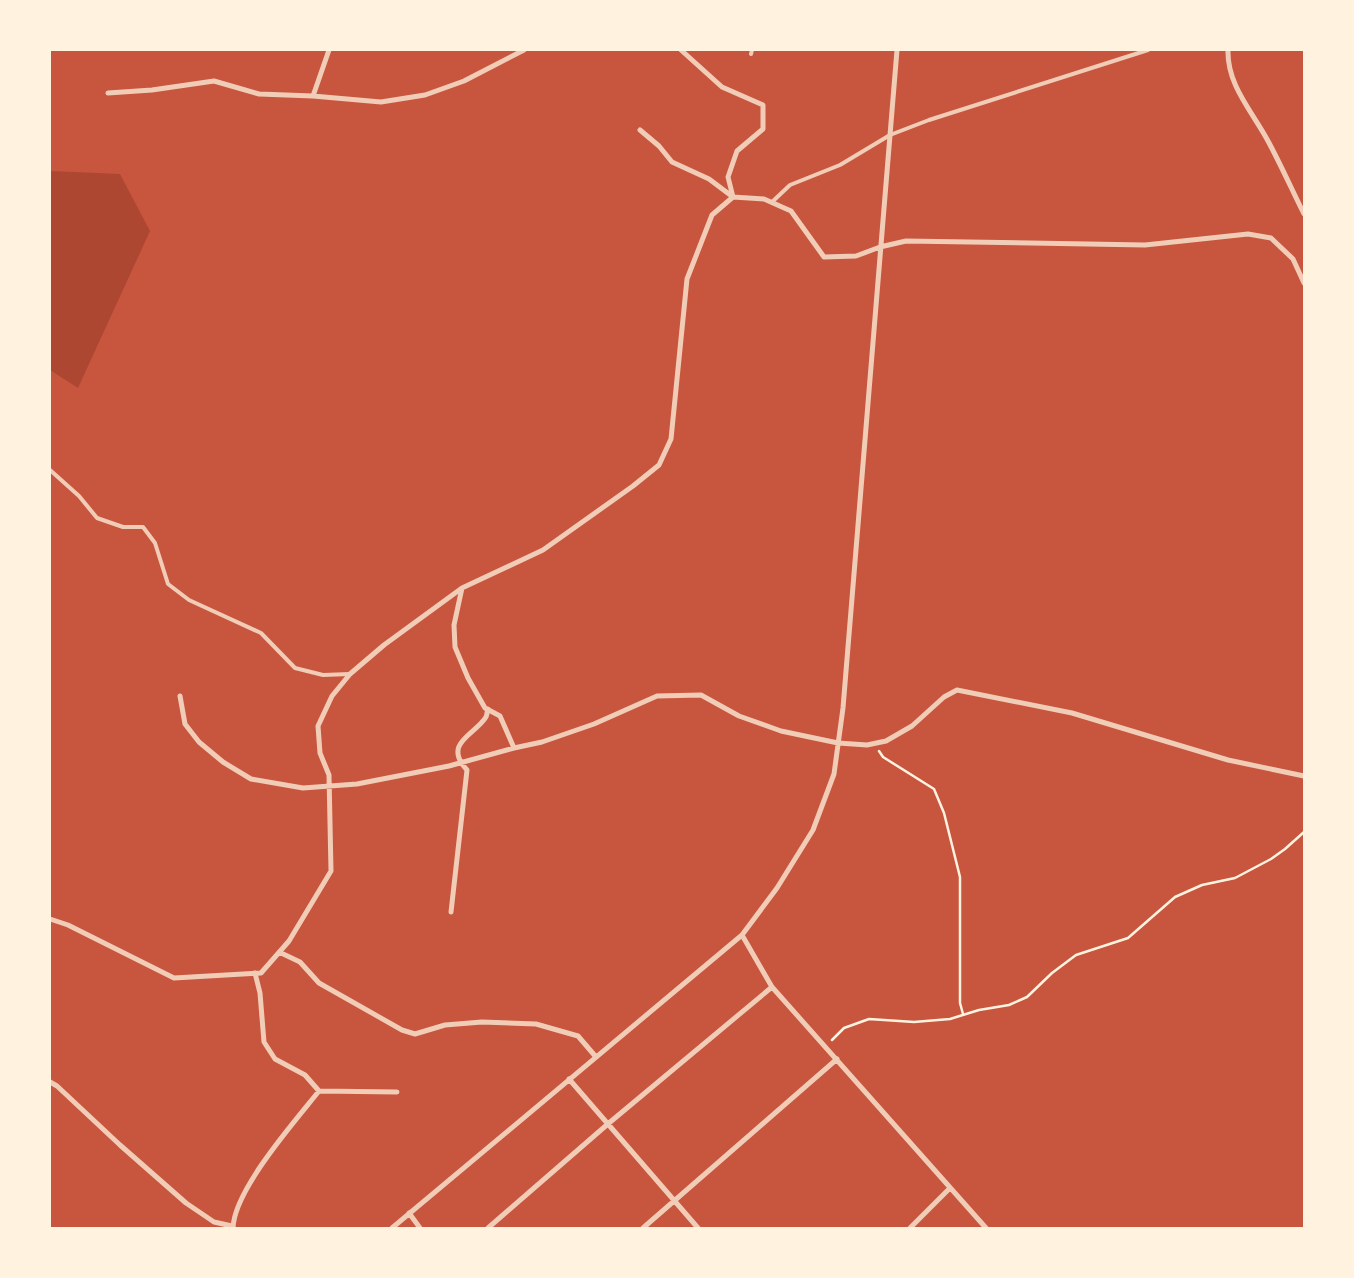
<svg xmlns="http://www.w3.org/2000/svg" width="1354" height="1278" font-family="'Libre Baskerville',serif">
	<rect width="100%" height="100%" fill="#c8553d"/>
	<path fill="#ae4732" d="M50,171L120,174L150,231L78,388L50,370Z"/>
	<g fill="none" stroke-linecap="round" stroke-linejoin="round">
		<path stroke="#fff3e0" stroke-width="2.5" d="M879,751L883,757L934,789L944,813L960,877V1003L963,1014
			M832,1040L844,1028L869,1019L914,1022L950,1019L979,1010L1009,1005L1027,997L1052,973L1076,955L1128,938L1175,897L1202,885L1235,878L1271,859L1285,849L1304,832"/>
		<path stroke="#f1ccb7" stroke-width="4" d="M751,54L752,50
			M772,202L790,185L840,165L890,135L929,120L1148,50
			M50,470L79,496L97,518L123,527H143L155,543L168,584L189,600L261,633L295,668L323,675L350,674"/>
		<path stroke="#f1ccb7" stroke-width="5" d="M1228,50C1227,85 1252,111 1268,141C1281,165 1292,190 1304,214
			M108,93L152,90L214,81L259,94L313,96L381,102L425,95L464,81L524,50
			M313,96L329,50
			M640,130L659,146L672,162L709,179L733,197L728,177L737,151L763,129V105L722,87L681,50
			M462,588L454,625L455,647L468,678L485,708L500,716L514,748
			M180,696L185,724L199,742L223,762L251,779L303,788L357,784L449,766L514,748L542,742L594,724L657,696L701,695L739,716L781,731L838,743L867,745L886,741L912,726L944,697L957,690L1072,713L1228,760L1304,776
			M451,912L467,770C442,743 475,735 486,717C487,715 487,712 488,709
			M50,919L68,925L174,978L261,973L289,941L331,871L329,775L320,753L318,726L332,696L350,674L384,645L462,588L543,550L633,486L659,465L671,439L687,279L712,215L733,197L764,199L791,211L824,257L856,256L880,247L906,241L1145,245L1248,234L1271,238L1293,259L1304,283
			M742,935L772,987L986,1228
			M279,952L300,962L319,983L402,1030L415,1034L445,1025L482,1022L536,1024L578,1036L596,1057
			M255,973L260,993L264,1042L275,1059L305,1075L319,1091
			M569,1079L698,1228
			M50,1082L57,1086L120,1145L186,1203L214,1222L232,1226
			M409,1213L420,1228
			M233,1228C234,1190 295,1121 319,1091L397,1092
			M392,1228L742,935L777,888L813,830L834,774L843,708L897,50
			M488,1228L609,1123L772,987
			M643,1228L837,1059
			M910,1228L950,1188"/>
	</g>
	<rect width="1354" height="1278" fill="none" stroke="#fff3e0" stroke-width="102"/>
</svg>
